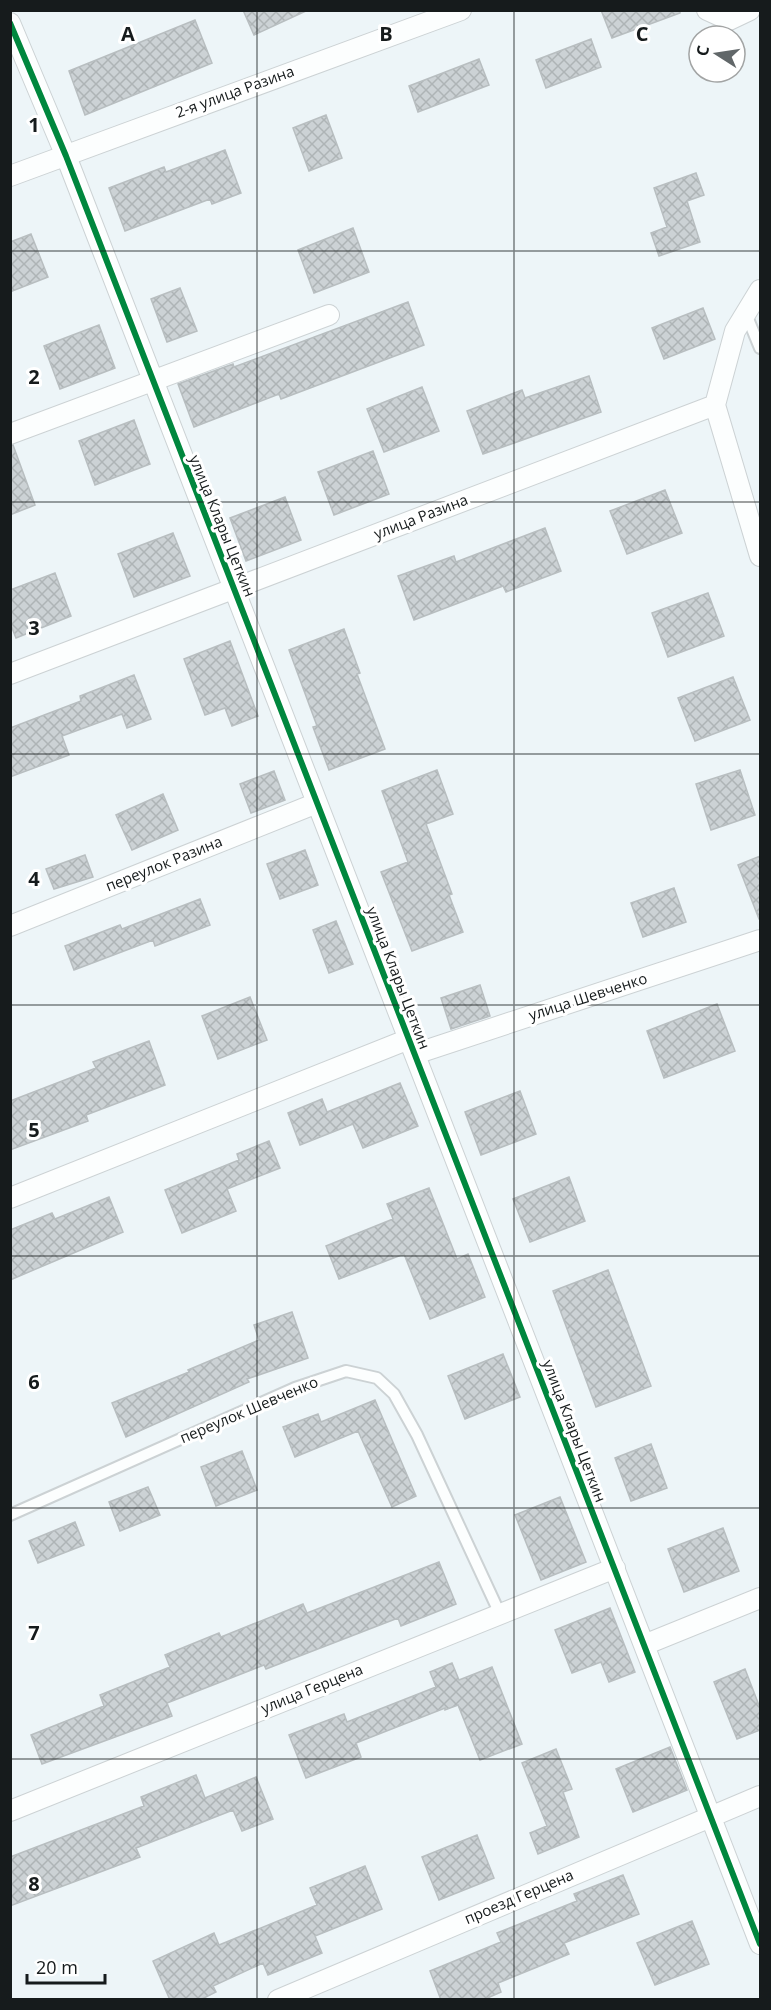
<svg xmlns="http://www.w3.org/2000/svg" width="771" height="2010" font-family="'Open Sans',sans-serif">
	<defs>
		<pattern id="building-cross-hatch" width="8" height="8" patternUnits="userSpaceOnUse" patternTransform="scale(1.5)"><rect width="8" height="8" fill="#ccd2d5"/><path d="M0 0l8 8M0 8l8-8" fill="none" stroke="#aeb4b6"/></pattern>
	</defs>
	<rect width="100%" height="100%" fill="#edf5f8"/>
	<path fill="url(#building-cross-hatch)" stroke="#b8bec0" stroke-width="1.5" d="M243,10H308L254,35Z
		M601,10H680V13L612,38Z
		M195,20L212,63L85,115L69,71Z
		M591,39L601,67L546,88L536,60Z
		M479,59L489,85L418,112L409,86Z
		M326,115L342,158L309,171L293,128Z
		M225,150L241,193L212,204L210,199L125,231L109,188L164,167L166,172Z
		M696,173L704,195L687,201L700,242L659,256L651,233L667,227L654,188Z
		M353,228L369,272L314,293L298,250Z
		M31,234L48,277L10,292V242Z
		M180,288L197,331L167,342L151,299Z
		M408,302L424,345L281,399L279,394L194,427L178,384L233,364L234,367Z
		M703,308L715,339L664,359L652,328Z
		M99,325L115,368L60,389L44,346Z
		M589,376L601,412L483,454L467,411L522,390L525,398Z
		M422,387L439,431L384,452L367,409Z
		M134,420L150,464L95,485L79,441Z
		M13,445L35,505L10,515V446Z
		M373,451L389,494L334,515L318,472Z
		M665,490L682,533L627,554L610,511Z
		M285,497L301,540L246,561L230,518Z
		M545,528L561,571L506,592L503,586L414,620L398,576L454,556L456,562Z
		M173,533L190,576L134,597L118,554Z
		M55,573L71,616L16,638L10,623V590Z
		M708,593L724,636L668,657L652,613Z
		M344,629L360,673L357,674L385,749L329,770L313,727L317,726L289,650Z
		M230,641L258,716L232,726L225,708L205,715L184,659Z
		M134,675L151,719L127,728L122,714L62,736L69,755L10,777V728L81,701L80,696Z
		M733,677L750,720L695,741L678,698Z
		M437,770L453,814L426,824L452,894L449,895L463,932L412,951L381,872L408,862L382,791Z
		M740,770L755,815L711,830L696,784Z
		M274,771L285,800L251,813L240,784Z
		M163,794L178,830L132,850L116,815Z
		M305,850L318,885L280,899L267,864Z
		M85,855L93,877L54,889L46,869Z
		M760,856V919H759L738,865Z
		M674,888L686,922L643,937L631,903Z
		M200,899L210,925L155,946L153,940L74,970L65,946L120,925L122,929Z
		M336,921L353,964L329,973L313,930Z
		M480,985L490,1016L451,1029L441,998Z
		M250,997L267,1040L218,1059L202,1016Z
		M717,1004L735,1051L664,1078L647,1031Z
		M149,1041L165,1085L86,1115L88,1121L10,1150V1101L96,1068L93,1062Z
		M400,1083L418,1126L363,1148L353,1124L300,1145L288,1113L322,1099L327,1112Z
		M520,1091L536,1134L481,1155L465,1112Z
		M269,1141L280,1168L227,1189L236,1211L182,1233L165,1190L239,1160L237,1154Z
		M569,1177L585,1221L530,1242L513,1199Z
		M429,1188L457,1259L468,1254L485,1297L430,1319L404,1254L339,1279L326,1246L393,1219L387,1204Z
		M109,1197L123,1232L10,1280V1230L52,1213L55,1219Z
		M608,1270L651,1386L596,1407L553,1291Z
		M292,1312L308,1358L247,1379L249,1382L126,1437L112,1403L189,1372L188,1370L259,1340L254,1325Z
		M503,1354L520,1397L465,1419L448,1376Z
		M375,1400L416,1496L392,1507L358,1431L295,1457L283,1427L318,1414L321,1422Z
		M651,1444L667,1488L631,1501L615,1458Z
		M242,1451L257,1490L216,1506L201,1467Z
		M148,1487L160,1515L120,1531L109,1502Z
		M560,1497L586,1562L541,1580L515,1515Z
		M75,1522L84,1545L38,1563L29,1541Z
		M723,1528L739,1571L684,1592L668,1549Z
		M439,1562L456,1604L401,1626L398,1618L266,1669L264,1665L167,1703L172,1716L42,1764L31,1735L104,1706L100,1695L170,1667L165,1655L219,1633L221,1637L303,1604L307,1613Z
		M610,1608L635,1672L609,1682L601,1662L572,1673L555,1630Z
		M452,1663L459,1680L492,1667L522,1744L480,1760L458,1705L445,1710V1708L356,1743L361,1757L306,1778L289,1735L344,1714L347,1722L436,1687L430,1672Z
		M745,1669L760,1708V1730L737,1739L714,1682Z
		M670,1747L687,1790L633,1812L616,1769Z
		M556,1749L572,1789L563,1792L579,1837L538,1854L530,1833L547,1826L522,1763Z
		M196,1775L205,1798L256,1777L273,1819L242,1831L233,1810L136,1848L140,1857L10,1906V1857L144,1806L141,1797Z
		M477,1835L494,1878L439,1900L422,1857Z
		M365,1866L382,1909L315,1936L322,1953L268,1975L263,1963L213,1986L216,1992L200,2000H170L153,1961L214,1933L219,1945L317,1905L310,1888Z
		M623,1875L639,1914L564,1943L569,1954L498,1983L501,1992L483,2000H441L430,1971L501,1942L497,1933L577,1901L574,1894Z
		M692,1921L709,1964L655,1985L637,1943Z"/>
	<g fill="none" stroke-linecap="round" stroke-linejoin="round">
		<defs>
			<path id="service" d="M746,314L760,348
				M10,1515L295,1388L346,1371L377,1378L394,1394L417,1435L500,1614"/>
			<path id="minor" d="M707,10L729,20L750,10
				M10,23L66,156L760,1944
				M10,176L461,10
				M715,405L760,556
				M10,434L329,315
				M10,674L715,405L735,331L760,290
				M10,926L317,803
				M415,1054L760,940
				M10,1198L409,1039
				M644,1645L760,1598
				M10,1811L615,1568
				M278,2000L760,1796"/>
		</defs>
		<use href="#service" stroke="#ccd2d4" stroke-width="14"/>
		<use href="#minor" stroke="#ccd2d4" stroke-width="22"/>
		<use href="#service" stroke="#fcfefe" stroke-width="10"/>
		<use href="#minor" stroke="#fcfefe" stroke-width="20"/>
		<defs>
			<path id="cycleway" d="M10,23L66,156L760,1944"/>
		</defs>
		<use href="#cycleway" stroke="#fff" stroke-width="10"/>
		<use href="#cycleway" stroke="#00873e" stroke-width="6"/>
	</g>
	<path fill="none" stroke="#161b1c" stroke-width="1.5" stroke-opacity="0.55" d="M257,10V2000M514,10V2000M10,251H760M10,502H760M10,754H760M10,1005H760M10,1256H760M10,1508H760M10,1759H760"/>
	<g text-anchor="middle" stroke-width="6" stroke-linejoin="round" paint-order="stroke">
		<g font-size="15" fill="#161b1c" stroke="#fff">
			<text transform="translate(235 92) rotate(-20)" y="5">2-я улица Разина</text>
			<text transform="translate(421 517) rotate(-21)" y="5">улица Разина</text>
			<text transform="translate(222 526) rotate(68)" y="5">улица Клары Цеткин</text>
			<text transform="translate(164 864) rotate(-22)" y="5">переулок Разина</text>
			<text transform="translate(398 978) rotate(69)" y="5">улица Клары Цеткин</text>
			<text transform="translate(588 997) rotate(-18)" y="5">улица Шевченко</text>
			<text transform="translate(249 1410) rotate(-23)" y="5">переулок Шевченко</text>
			<text transform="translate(574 1431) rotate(69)" y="5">улица Клары Цеткин</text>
			<text transform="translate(312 1689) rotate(-22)" y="5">улица Герцена</text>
			<text transform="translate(519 1897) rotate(-23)" y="5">проезд Герцена</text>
		</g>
	</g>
	<g font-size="20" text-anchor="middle" font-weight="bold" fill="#161b1c" stroke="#fff" stroke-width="6" stroke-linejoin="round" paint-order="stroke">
		<text x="128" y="41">A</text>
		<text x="386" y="41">B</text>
		<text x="642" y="41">C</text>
		<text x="34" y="132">1</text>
		<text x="34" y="384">2</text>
		<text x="34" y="635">3</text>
		<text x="34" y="886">4</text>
		<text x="34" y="1137">5</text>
		<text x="34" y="1389">6</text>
		<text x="34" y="1640">7</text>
		<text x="34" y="1891">8</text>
	</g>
	<rect width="771" height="2010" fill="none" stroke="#161b1c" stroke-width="24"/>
	<g transform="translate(717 54) rotate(282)"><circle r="28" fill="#ffffff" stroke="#a2a4a4" stroke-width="1.5"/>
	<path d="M0-4.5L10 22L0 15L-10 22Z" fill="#616769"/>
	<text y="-9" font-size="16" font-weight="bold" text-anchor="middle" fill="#161b1c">С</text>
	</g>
	<path d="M27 1974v9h78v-9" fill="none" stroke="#161b1c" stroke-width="3"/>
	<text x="36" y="1974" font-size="18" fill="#161b1c" stroke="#ffffff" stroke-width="4.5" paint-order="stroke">20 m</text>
</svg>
